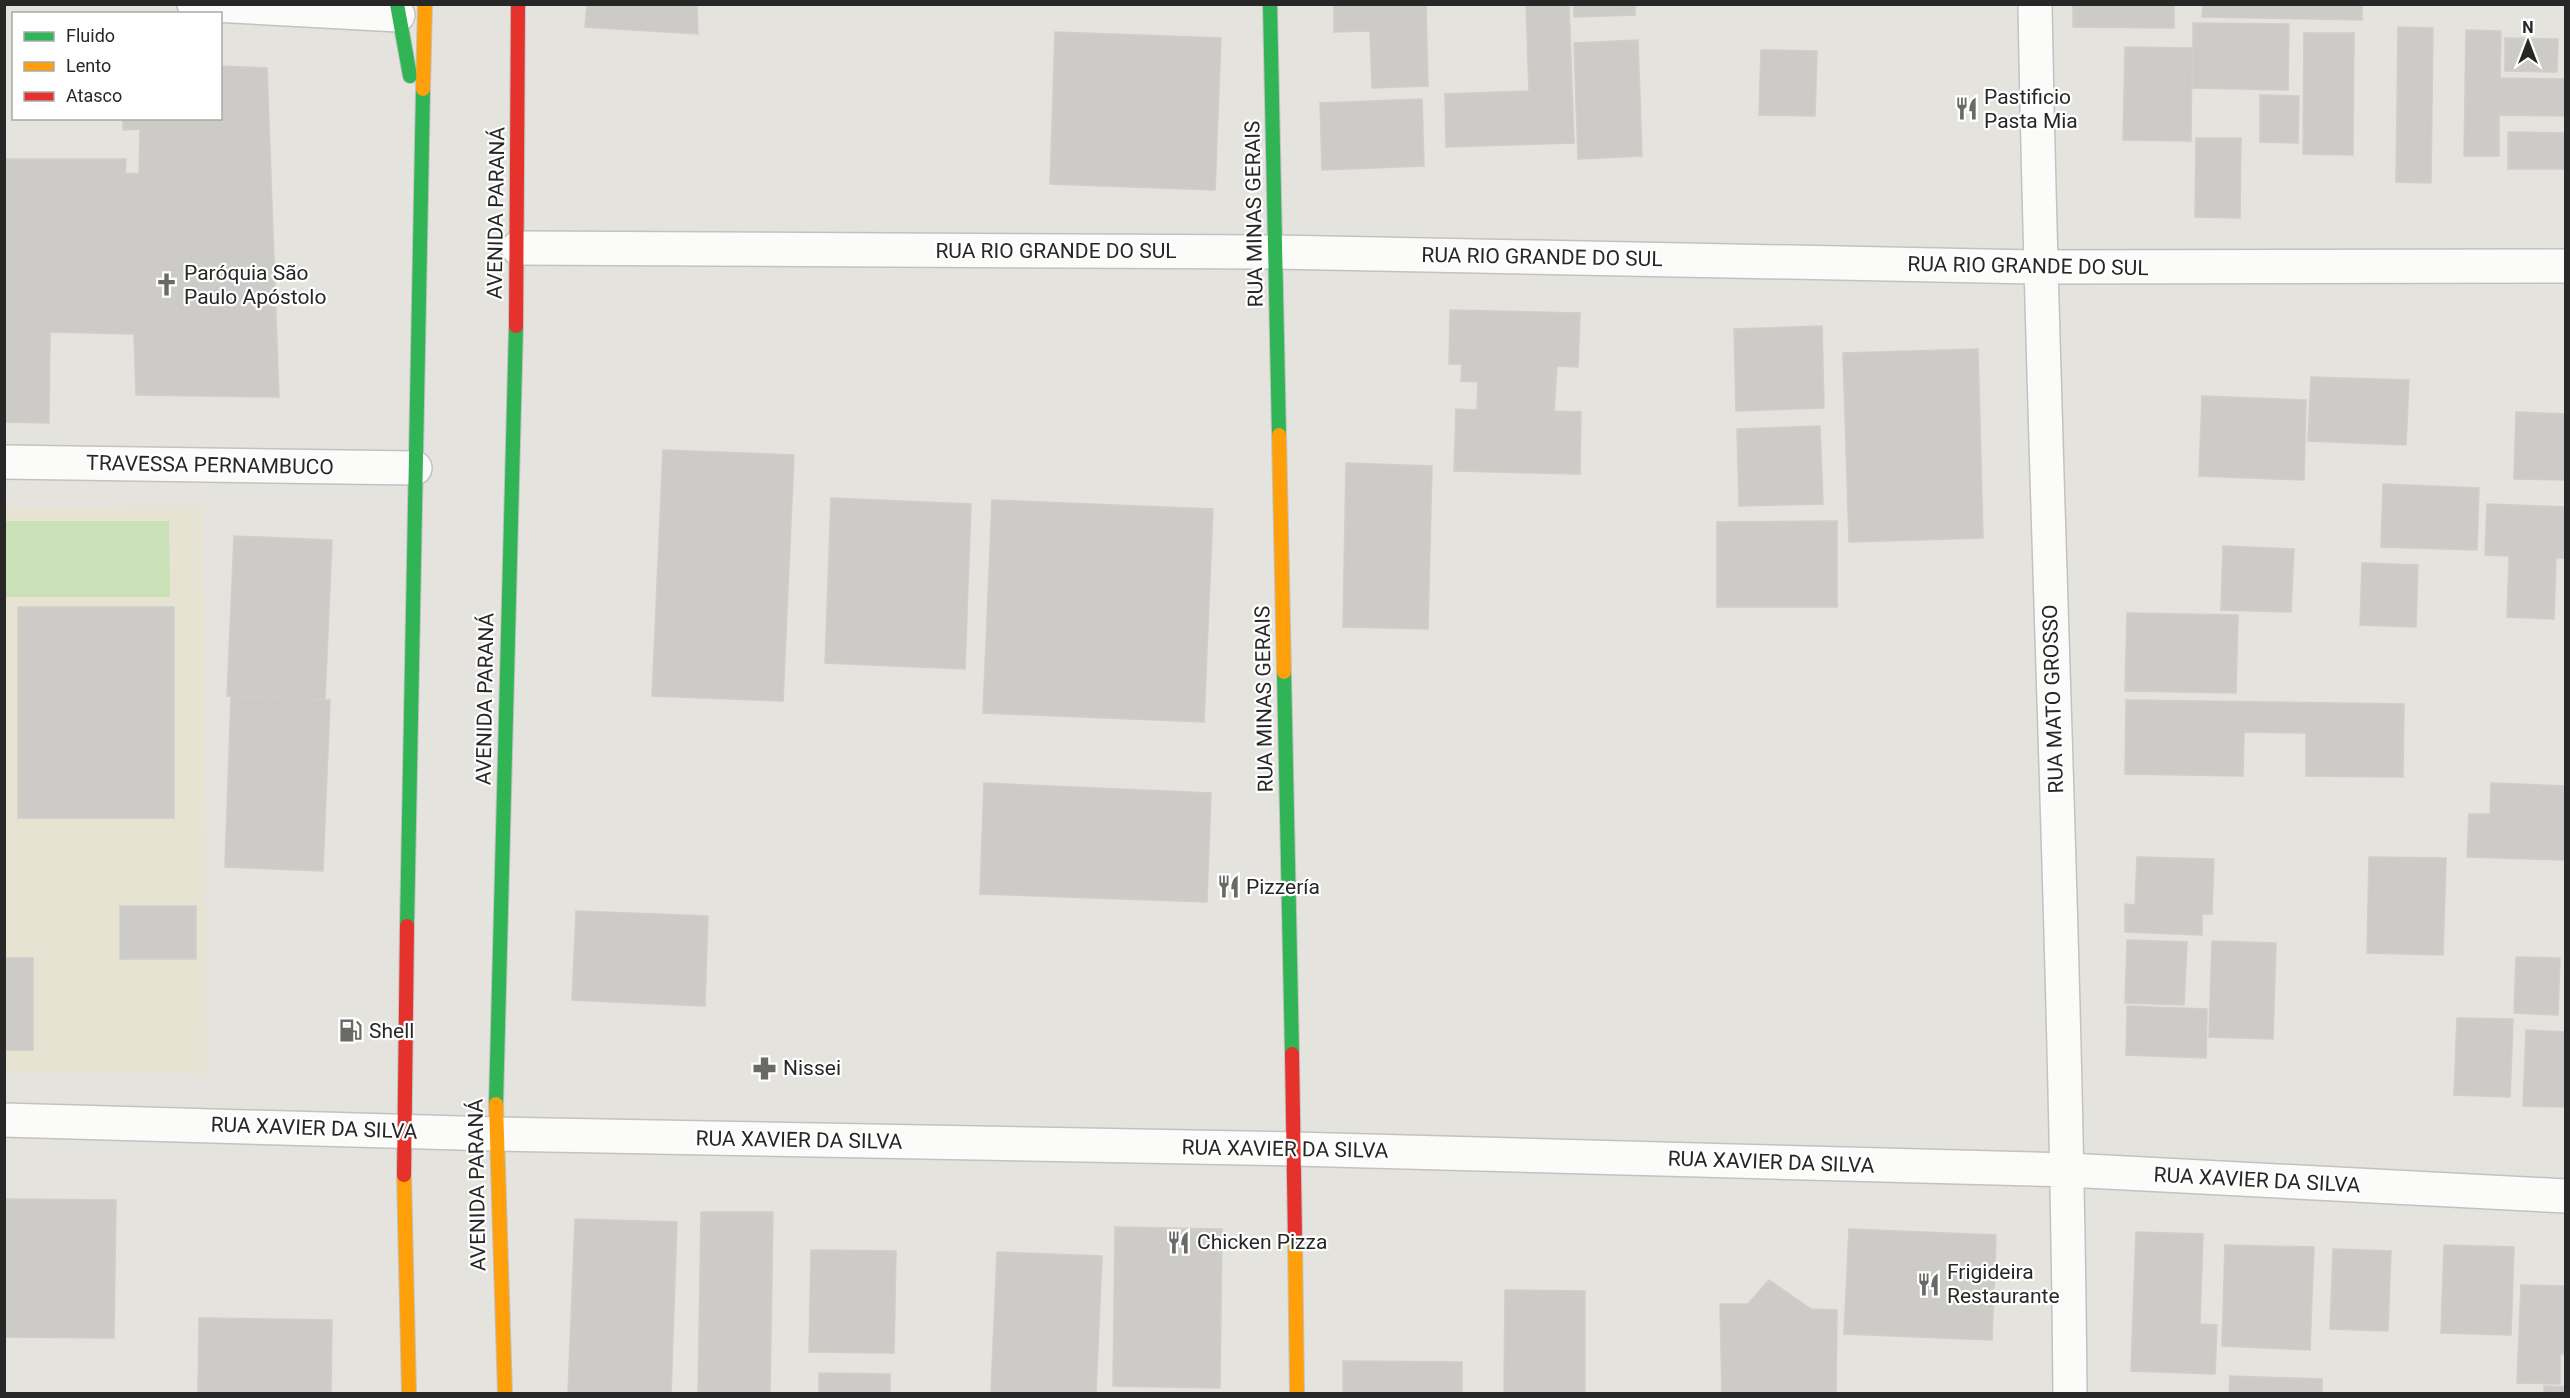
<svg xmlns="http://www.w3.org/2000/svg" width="2570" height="1398" font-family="Roboto,sans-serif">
	<rect width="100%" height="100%" fill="#e4e3de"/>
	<path fill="#e6e3d3" d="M203,506L207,1074L5,1072V508Z"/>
	<path fill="#cae1b8" d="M4,521H169L170,597H5Z"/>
	<path fill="#cccbc7" stroke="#cfceca" stroke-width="1.5" d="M587,4H697L698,34L585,27Z
		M1334,4H1426L1428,86L1372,88L1370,31L1334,32Z
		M1526,4H1569L1574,143L1446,147L1445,94L1529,91Z
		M1574,4H1635V15L1574,17Z
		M2073,4H2174V28L2073,27Z
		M2203,4H2362V20L2202,17Z
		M2193,23L2289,24L2288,90L2193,88Z
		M2398,27L2433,28L2431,183L2396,182Z
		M2466,30L2501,31L2500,78L2566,79V116L2499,115V156H2464Z
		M1055,32L1221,38L1215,190L1050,184Z
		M2304,33H2354L2353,155L2303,154Z
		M2505,38L2558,39L2557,72L2505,71Z
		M1638,40L1642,156L1578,159L1574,43Z
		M2125,47L2192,48L2191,141L2123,140Z
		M1761,50L1817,51L1815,116L1759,115Z
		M220,66L267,68L279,397L136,395L134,334L50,332L49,423L4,422V159H126L125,173L139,174L140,129L123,130V118H220Z
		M2260,95L2299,96L2298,143L2260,142Z
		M1422,99L1424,166L1322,170L1320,103Z
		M2508,132L2566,133V169H2508Z
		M2196,138H2241L2240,218L2195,217Z
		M1450,310L1580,313L1578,367L1557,366L1554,411L1581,412L1580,474L1454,471L1456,409L1477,410L1478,382L1461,381L1462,364H1449Z
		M1822,326L1824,408L1736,411L1734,329Z
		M1978,349L1983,538L1849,542L1843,353Z
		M2311,377L2409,380L2406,445L2308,441Z
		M2202,396L2306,400L2304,480L2199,476Z
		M2516,412L2566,414V480L2514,479Z
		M1820,426L1823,504L1739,506L1737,429Z
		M663,450L794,455L783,701L652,696Z
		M1346,463L1432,466L1428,629L1343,627Z
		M2383,484L2479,488L2477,550L2381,547Z
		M831,498L971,504L965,669L825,663Z
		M992,500L1213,509L1204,722L983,713Z
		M2487,504L2566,507V558H2556L2554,619L2507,617L2509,556L2485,555Z
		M1837,521V607H1717V522Z
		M234,536L332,540L325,700L227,696Z
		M2223,546L2294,549L2291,612L2221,610Z
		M2362,563L2418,565L2416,627L2360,625Z
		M18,607H174V818H18Z
		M2127,613L2238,615L2236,693L2125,691Z
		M231,696L330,700L323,871L225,867Z
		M2126,700L2404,704L2403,777L2306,776V733L2244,732L2243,776L2125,774Z
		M984,783L1211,793L1207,902L980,894Z
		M2491,783L2566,786V860L2467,857L2469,814H2490Z
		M2137,857L2214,859L2212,914H2202V935L2125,932V904L2135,905Z
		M2369,857L2446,858L2443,955L2367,953Z
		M120,906H196V959H120Z
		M576,911L708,916L705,1006L572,1000Z
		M2127,940L2187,942L2184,1005L2125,1003Z
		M2212,941L2276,943L2273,1039L2209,1037Z
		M2516,957L2560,958L2558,1015L2514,1013Z
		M4,958H33V1050H4Z
		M2127,1006L2207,1009L2206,1058L2126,1055Z
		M2457,1018L2513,1019L2510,1097L2454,1095Z
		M2526,1030L2566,1032V1107L2523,1106Z
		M4,1199L116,1200L114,1338L4,1337Z
		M701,1212H773L770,1394H698Z
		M575,1219L677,1222L671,1394H568Z
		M1115,1227L1222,1229L1220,1388L1113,1386Z
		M1849,1229L1996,1235L1992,1340L1844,1334Z
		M2136,1232L2203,1234L2200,1324L2217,1325L2215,1374L2131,1371Z
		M2225,1245L2314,1247L2310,1350L2222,1346Z
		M2444,1245L2514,1247L2511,1335L2441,1333Z
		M2333,1249L2391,1251L2388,1331L2330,1329Z
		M811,1250L896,1251L894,1353L809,1352Z
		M997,1252L1102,1256L1096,1394H991Z
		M1769,1280L1811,1309L1837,1310L1836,1394H1722L1720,1304H1748Z
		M2521,1285L2566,1286V1354H2560V1384L2517,1383Z
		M1505,1290L1585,1291V1394H1504Z
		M199,1318L332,1320L331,1394H198Z
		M1343,1361L1462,1362V1394H1343Z
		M819,1373L890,1374V1394H819Z
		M2230,1376L2322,1379V1394H2229Z
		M2544,1386L2566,1387V1394H2544Z"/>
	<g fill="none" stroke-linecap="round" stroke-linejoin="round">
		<defs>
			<path id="street" d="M194,4L398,15
				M2035,4C2043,468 2066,930 2070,1394
				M518,248L1276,252L2039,267L2566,266
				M4,462L415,468
				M4,1120L495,1134L1294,1149L2068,1170L2566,1196"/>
			<path id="fast" d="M397,4L410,76
				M1270,4L1279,435
				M1284,672L1292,1054
				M407,926L423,89
				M496,1104L516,326"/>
			<path id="slow" d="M423,89L425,4
				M1279,435L1284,672
				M496,1104L505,1394
				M404,1175L409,1394
				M1295,1239L1297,1394"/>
			<path id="jam" d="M516,326L518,4
				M1292,1054L1295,1239
				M404,1175L407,926"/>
		</defs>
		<use href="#street" stroke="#c2c2c2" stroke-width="36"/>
		<use href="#fast" stroke="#c2c2c2" stroke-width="16"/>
		<use href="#slow" stroke="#c2c2c2" stroke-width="16"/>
		<use href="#jam" stroke="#c2c2c2" stroke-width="16"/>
		<use href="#street" stroke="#fbfbfa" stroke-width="33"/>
		<use href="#fast" stroke="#30b455" stroke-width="14"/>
		<use href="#slow" stroke="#ff9f0a" stroke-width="14"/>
		<use href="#jam" stroke="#e5322d" stroke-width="14"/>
	</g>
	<defs>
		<symbol id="restaurant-bare" viewBox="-9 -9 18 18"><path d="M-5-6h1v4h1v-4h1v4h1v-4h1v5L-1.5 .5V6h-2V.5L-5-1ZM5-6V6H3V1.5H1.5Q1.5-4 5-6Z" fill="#696967" stroke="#fff" stroke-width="2.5" paint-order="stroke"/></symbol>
		<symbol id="church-bare" viewBox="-9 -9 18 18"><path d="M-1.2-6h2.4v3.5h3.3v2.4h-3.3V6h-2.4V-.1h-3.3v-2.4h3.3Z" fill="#696967" stroke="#fff" stroke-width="2.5" paint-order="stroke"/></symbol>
		<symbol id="fuel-bare" viewBox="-9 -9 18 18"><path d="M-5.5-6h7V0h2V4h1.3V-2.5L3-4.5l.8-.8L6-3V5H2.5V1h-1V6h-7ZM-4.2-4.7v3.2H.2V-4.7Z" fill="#696967" stroke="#fff" stroke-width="2.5" paint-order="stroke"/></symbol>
		<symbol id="pharmacy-bare" viewBox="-9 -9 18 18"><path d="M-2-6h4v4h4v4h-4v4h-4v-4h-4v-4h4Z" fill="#696967" stroke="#fff" stroke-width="2.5" paint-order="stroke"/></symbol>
	</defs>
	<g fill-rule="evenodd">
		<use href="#restaurant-bare" x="1950" y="92" width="33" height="33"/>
		<use href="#church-bare" x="150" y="268" width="33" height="33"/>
		<use href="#restaurant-bare" x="1212" y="870" width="33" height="33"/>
		<use href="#fuel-bare" x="334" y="1014" width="33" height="33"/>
		<use href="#pharmacy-bare" x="748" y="1052" width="33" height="33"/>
		<use href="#restaurant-bare" x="1162" y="1226" width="33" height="33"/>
		<use href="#restaurant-bare" x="1912" y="1268" width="33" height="33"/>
	</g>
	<g text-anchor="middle" stroke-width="4.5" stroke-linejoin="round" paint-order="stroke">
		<g font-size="21" fill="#272727" stroke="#fff" text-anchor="start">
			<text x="1984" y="104">Pastificio<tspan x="1984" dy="24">Pasta Mia</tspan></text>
			<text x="184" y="280">Paróquia São<tspan x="184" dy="24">Paulo Apóstolo</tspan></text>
			<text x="1246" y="894">Pizzería</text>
			<text x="369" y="1038">Shell</text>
			<text x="783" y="1075">Nissei</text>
			<text x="1197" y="1249">Chicken Pizza</text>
			<text x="1947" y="1279">Frigideira<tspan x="1947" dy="24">Restaurante</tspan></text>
		</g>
		<g font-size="21" fill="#272727" stroke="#fff">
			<text transform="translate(496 213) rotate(-89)" y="7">AVENIDA PARANÁ</text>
			<text transform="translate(1254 214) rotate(-91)" y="7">RUA MINAS GERAIS</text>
			<text x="1056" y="258">RUA RIO GRANDE DO SUL</text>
			<text transform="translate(1542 257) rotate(1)" y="7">RUA RIO GRANDE DO SUL</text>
			<text transform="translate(2028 266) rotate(1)" y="7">RUA RIO GRANDE DO SUL</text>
			<text transform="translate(210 465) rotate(1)" y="7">TRAVESSA PERNAMBUCO</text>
			<text transform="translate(485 699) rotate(-89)" y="7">AVENIDA PARANÁ</text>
			<text transform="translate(1264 699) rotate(-91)" y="7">RUA MINAS GERAIS</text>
			<text transform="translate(2053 699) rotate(-92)" y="7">RUA MATO GROSSO</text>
			<text transform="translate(314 1128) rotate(2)" y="7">RUA XAVIER DA SILVA</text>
			<text transform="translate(799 1140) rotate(1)" y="7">RUA XAVIER DA SILVA</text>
			<text transform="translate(1285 1149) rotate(1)" y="7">RUA XAVIER DA SILVA</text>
			<text transform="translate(1771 1162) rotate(2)" y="7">RUA XAVIER DA SILVA</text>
			<text transform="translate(2257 1180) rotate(3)" y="7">RUA XAVIER DA SILVA</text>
			<text transform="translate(477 1185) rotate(-91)" y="7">AVENIDA PARANÁ</text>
		</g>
	</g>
	<rect width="2570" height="1398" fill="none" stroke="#272727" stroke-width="12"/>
	<rect x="12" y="12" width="210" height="108" fill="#ffffff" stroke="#a9a9a9" stroke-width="1.5"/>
	<rect x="24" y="32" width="30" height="9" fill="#30b455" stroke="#a9a9a9" stroke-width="1.5"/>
	<text x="66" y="42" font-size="18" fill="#272727">Fluido</text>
	<rect x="24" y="62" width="30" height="9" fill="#ff9f0a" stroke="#a9a9a9" stroke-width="1.5"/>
	<text x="66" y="72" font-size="18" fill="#272727">Lento</text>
	<rect x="24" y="92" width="30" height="9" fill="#e5322d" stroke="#a9a9a9" stroke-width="1.5"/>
	<text x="66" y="102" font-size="18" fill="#272727">Atasco</text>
	<g transform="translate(2528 42)" stroke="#ffffff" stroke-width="4.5" paint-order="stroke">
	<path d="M0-4.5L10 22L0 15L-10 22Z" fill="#272727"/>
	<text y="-9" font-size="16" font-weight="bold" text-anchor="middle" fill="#272727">N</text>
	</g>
</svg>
